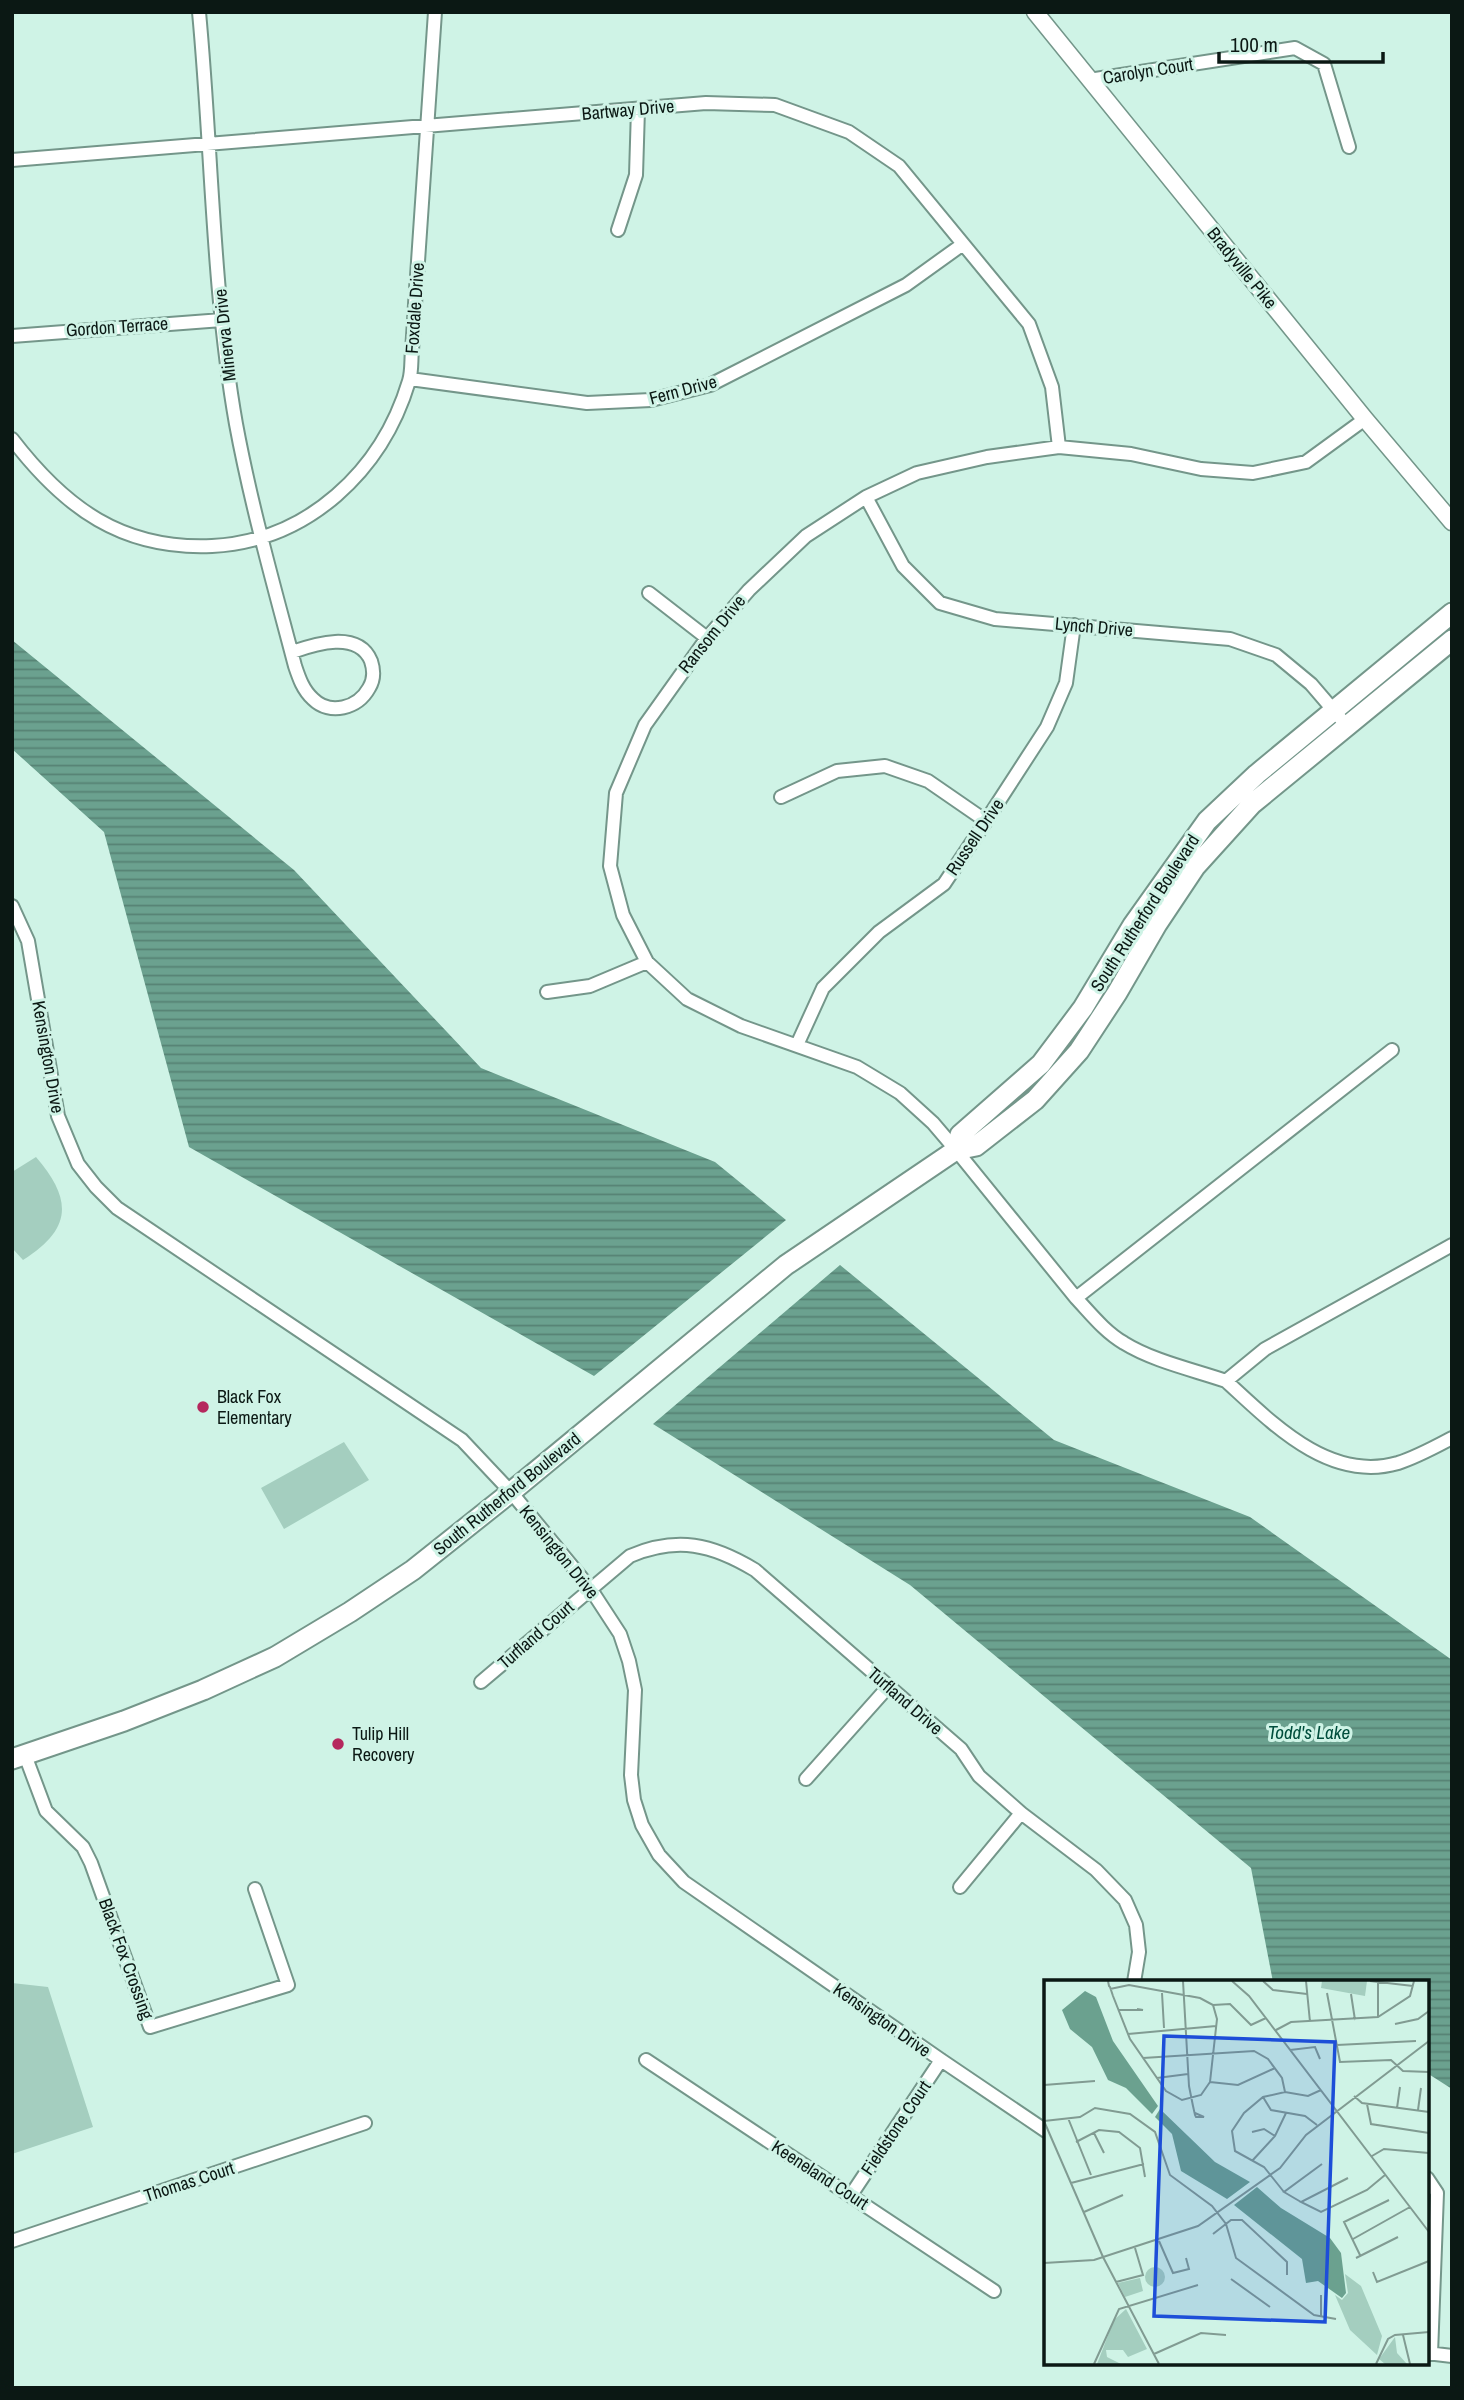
<svg xmlns="http://www.w3.org/2000/svg" width="1464" height="2400" font-family="'Archivo Narrow',sans-serif">
	<defs>
		<pattern id="water-rules" width="6" height="5" patternUnits="userSpaceOnUse" patternTransform="scale(1.75)"><rect width="6" height="5" fill="#6ba18f"/><path d="M0 2.5h6" fill="none" stroke="#568274"/></pattern>
	</defs>
	<rect width="100%" height="100%" fill="#cff3e6"/>
	<path fill="#a4cebf" d="M36,1157C73,1200 72,1229 23,1260L12,1248V1172Z
		M344,1442L369,1480L284,1529L261,1488Z
		M12,1983L48,1987L93,2127L12,2154Z"/>
	<path fill="url(#water-rules)" d="M12,640L294,870L481,1068L715,1162L786,1220L594,1376L189,1147L104,832L12,749Z
		M840,1265L1054,1440L1250,1517L1452,1660V2089L1427,2073V1982H1273L1251,1868L910,1585L653,1424Z"/>
	<g fill="none" stroke-linecap="round" stroke-linejoin="round">
		<defs>
			<path id="minor" d="M199,12C212,149 212,288 236,424C251,505 274,586 295,666C299,678 303,690 313,699C330,716 358,708 369,688C374,680 374,670 371,661C358,630 315,644 292,652
				M1089,80L1295,48L1324,64L1349,147
				M12,160L706,103L775,105L849,132L899,166L1029,324L1052,387L1059,447
				M618,230L636,175L638,109
				M12,336L222,320
				M410,379L587,403L651,400L710,385L906,285L963,244
				M12,439C65,508 122,550 212,546C308,541 382,471 409,381C412,372 411,360 412,350C414,325 415,300 417,276C423,188 429,100 435,12
				M866,497L903,566L940,603L995,619L1230,639L1276,655L1311,684L1347,726
				M649,593L707,638
				M781,797L837,771L885,766L928,781L986,821
				M12,906L28,941L58,1116L78,1164L96,1187L117,1208L462,1440L511,1492L590,1588L620,1634L629,1661L635,1690L631,1775L634,1800L642,1825L659,1855L684,1882L941,2060L1046,2131
				M547,992L590,986L647,962
				M797,1045L823,988L879,932L944,884L986,821L1047,727L1066,683L1074,625
				M1452,1245L1265,1349L1226,1381C1272,1423 1329,1483 1398,1463C1417,1457 1435,1447 1452,1438
				M1076,1298L956,1150L933,1123L900,1093L857,1067L741,1026L687,999L647,962L623,915L610,866L616,793L645,725L707,638L749,590L806,536L866,497L917,473L987,457L1059,447L1131,454L1201,469L1253,473L1306,462L1365,419
				M1226,1381C1194,1370 1153,1361 1124,1343C1105,1332 1091,1314 1076,1298L1392,1050
				M481,1682L630,1556C677,1536 712,1544 755,1570L961,1749L979,1776L1021,1813L1096,1870L1125,1900L1136,1925L1139,1952L1134,1982
				M25,1755L46,1811L83,1847L91,1863L150,2027L288,1985L255,1889
				M806,1779L888,1687
				M960,1887L1021,1813
				M646,2060L994,2291
				M1427,2178L1437,2193L1431,2354
				M851,2195L941,2060
				M12,2241L365,2123
				M1427,2353L1452,2356"/>
			<path id="major" d="M1035,12L1365,419L1452,522"/>
			<path id="highway" d="M956,1150L960,1135L1041,1064L1083,1008L1133,925L1207,821L1257,774L1452,613
				M12,1759L124,1721L203,1690L275,1657L350,1612L413,1570L511,1492L786,1265L956,1150L976,1146L1035,1100L1079,1051L1117,993L1157,924L1195,867L1252,804L1452,640"/>
		</defs>
		<use href="#minor" stroke="#74968a" stroke-width="16"/>
		<use href="#major" stroke="#74968a" stroke-width="19"/>
		<use href="#highway" stroke="#74968a" stroke-width="23"/>
		<use href="#minor" stroke="#fff" stroke-width="12"/>
		<use href="#major" stroke="#fff" stroke-width="16"/>
		<use href="#highway" stroke="#fff" stroke-width="19"/>
	</g>
	<g fill="#b5275d" stroke="#cff3e6" stroke-width="2.5">
		<circle cx="203" cy="1407" r="7"/>
		<circle cx="338" cy="1744" r="7"/>
	</g>
	<g text-anchor="middle" stroke-width="6" stroke-linejoin="round" paint-order="stroke">
		<g font-size="18" fill="#0b1814" stroke="#cff3e6">
			<text transform="translate(1148 71) rotate(-9)" y="6">Carolyn Court</text>
			<text transform="translate(628 110) rotate(-5)" y="6">Bartway Drive</text>
			<text transform="translate(1242 268) rotate(51)" y="6">Bradyville Pike</text>
			<text transform="translate(415 308) rotate(-86)" y="6">Foxdale Drive</text>
			<text transform="translate(117 327) rotate(-4)" y="6">Gordon Terrace</text>
			<text transform="translate(225 335) rotate(-96)" y="6">Minerva Drive</text>
			<text transform="translate(683 390) rotate(-15)" y="6">Fern Drive</text>
			<text transform="translate(1094 627) rotate(5)" y="6">Lynch Drive</text>
			<text transform="translate(712 634) rotate(-51)" y="6">Ransom Drive</text>
			<text transform="translate(975 837) rotate(-56)" y="6">Russell Drive</text>
			<text transform="translate(1145 913) rotate(-57)" y="6">South Rutherford Boulevard</text>
			<text transform="translate(48 1057) rotate(80)" y="6">Kensington Drive</text>
			<text transform="translate(507 1494) rotate(-39)" y="6">South Rutherford Boulevard</text>
			<text transform="translate(559 1552) rotate(51)" y="6">Kensington Drive</text>
			<text transform="translate(536 1635) rotate(-41)" y="6">Turfland Court</text>
			<text transform="translate(905 1701) rotate(41)" y="6">Turfland Drive</text>
			<text transform="translate(126 1959) rotate(70)" y="6">Black Fox Crossing</text>
			<text transform="translate(882 2020) rotate(35)" y="6">Kensington Drive</text>
			<text transform="translate(896 2128) rotate(-56)" y="6">Fieldstone Court</text>
			<text transform="translate(820 2175) rotate(33)" y="6">Keeneland Court</text>
			<text transform="translate(189 2182) rotate(-18)" y="6">Thomas Court</text>
		</g>
		<g font-size="18" fill="#0b1814" stroke="#cff3e6" text-anchor="start">
			<text x="217" y="1403">Black Fox<tspan x="217" dy="21">Elementary</tspan></text>
			<text x="352" y="1740">Tulip Hill<tspan x="352" dy="21">Recovery</tspan></text>
		</g>
		<g font-size="19" font-style="italic" fill="#004e3c" stroke="#cff3e6">
			<text x="1309" y="1739">Todd's Lake</text>
		</g>
	</g>
	<g transform="translate(1044 1980)">
		<rect width="385" height="385" fill="#cff3e6"/>
		<path d="M101 297a10 10 0 1 1 20 0a10 10 0 1 1-20 0ZM96,298L99,311L81,317L74,303Z" fill="#a4cebf"/>
		<path d="M301,294L317,306L338,356L333,375L306,350L291,315L298,320L304,313ZM82,329L103,369L84,377L79,370H62L63,377L77,384H53L70,340ZM351,357L353,373L363,384H341L335,379Z" fill="#a4cebf"/>
		<path d="M278,1H323L321,16L277,8Z" fill="#a4cebf"/>
		<path d="M41,11L52,17L69,61L114,126L108,134L82,108L64,100L48,67L26,49L18,30ZM116,129L171,182L206,202L183,219L137,191L128,154L111,137ZM213,207L237,228L286,258L297,273L302,313L298,318L274,301L262,303L258,279L190,225Z" fill="#6ba18f"/>
		<path fill="none" stroke="#819b92" stroke-width="2" d="M64,1L65,6L66,7L69,16L86,59L122,111L138,120L157,115L166,102L173,39L169,25L156,18L85,5L66,9M139,1L145,106L149,126L151,135L152,137H160L151,133M188,1L205,16L385,252M219,1L229,10L263,14M262,1L266,42M326,1L369,6M118,13L120,48M283,13L296,82L347,80L359,91L385,92M307,14L311,40M169,25L186,24L207,45L222,38M74,30H99L93,29M334,37V2M351,44L374,39L385,31M232,50L247,42L334,37L366,16L370,1M84,54L172,46M293,65L372,61M246,70L271,67L276,79M99,78L210,71L224,79L238,98L241,112M113,98L144,94M166,102L194,105L231,88M0,105L51,101M310,116L318,123L385,132M219,117L227,130L261,136L273,145M323,124L327,144L385,153M353,128L356,107M374,130L377,108M24,138L47,195M0,141L36,137L51,128L86,134L111,152L126,195L168,226L182,244L192,278L270,335L292,339M0,141L59,277L115,384M208,152L220,149L231,156M50,153L60,173M32,162L55,150L75,152L96,168L101,197M328,176L340,169L385,173M208,181L231,156L242,133M304,198L257,222L277,232L323,210L341,195M27,203L100,184M240,212L220,187L191,171L188,151L200,133L219,117L241,112L264,116L277,110M257,222L240,212L278,184M40,232L79,215M169,254L187,240H198L243,282V295M309,259L366,227M115,261L129,293L145,289L142,278M316,275L300,242L345,220M312,278L354,257M0,283L50,280L154,246L236,188L262,155L385,61M329,292L333,302L385,281M187,299L226,327M72,302L99,295L91,268M277,315V337M359,355L366,384M110,374L157,353L182,355M50,384L75,329L154,305M332,384L344,359L351,355L385,352"/>
		<path fill="#1d4ed8" fill-opacity="0.15" stroke="#1d4ed8" stroke-width="3.5" d="M120,56L291,62L281,342L110,336Z"/>
		<rect width="385" height="385" fill="none" stroke="#0b1814" stroke-width="3.5"/>
	</g>
	<rect width="1464" height="2400" fill="none" stroke="#0b1814" stroke-width="28"/>
	<path d="M1219 52v10h164v-10" fill="none" stroke="#0b1814" stroke-width="3.5"/>
	<text x="1230" y="52" font-size="21" fill="#0b1814" stroke="#cff3e6" stroke-width="5" paint-order="stroke">100 m</text>
</svg>
